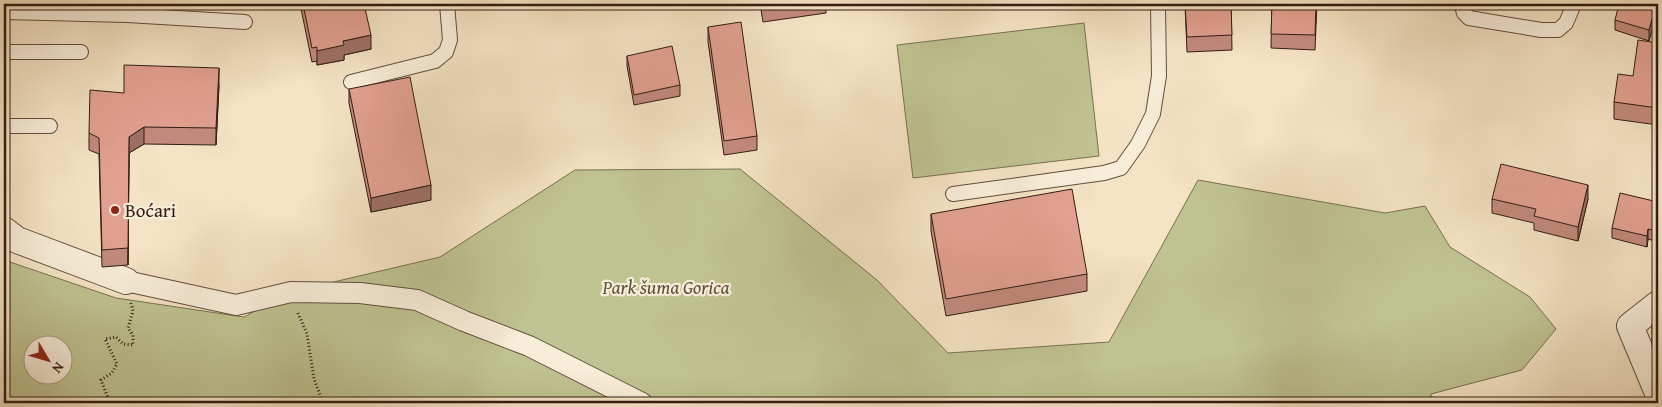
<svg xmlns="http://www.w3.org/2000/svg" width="1662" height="407" font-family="'Gentium Book Plus',serif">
	<rect width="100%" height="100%" fill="#f4e3c4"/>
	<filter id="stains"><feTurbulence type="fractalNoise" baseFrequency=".004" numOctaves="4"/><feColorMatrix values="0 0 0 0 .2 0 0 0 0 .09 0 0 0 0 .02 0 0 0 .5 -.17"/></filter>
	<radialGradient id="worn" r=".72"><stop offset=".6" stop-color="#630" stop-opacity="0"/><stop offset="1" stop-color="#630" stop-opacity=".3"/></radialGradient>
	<path fill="#bfc391" stroke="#787052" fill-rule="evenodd" d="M1084,23L1099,156L913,178L897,45Z
		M740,169L877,280L948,353L1109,342L1198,180L1385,213L1425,206L1450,247L1530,297L1556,329L1522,370L1431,394L1432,403H4V260L116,298L244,317L291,292L440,257L575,170ZM32,344H62V374H32Z"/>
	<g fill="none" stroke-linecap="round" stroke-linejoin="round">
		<defs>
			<path id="service" d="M1463,4L1462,6L1464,13L1469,18L1541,30H1558L1566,23L1574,4
				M4,12L127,15L245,22
				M4,52H81
				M351,82L435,61L446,52L450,40L447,4
				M4,126H50
				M953,194L1104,173L1121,168L1138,144L1153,114L1159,76L1158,4"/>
			<path id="pedestrian" d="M126,281L236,305L291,292L360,293L417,300L464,321L529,346L642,403"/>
			<path id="minor" d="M4,230L17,240L126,281
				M1658,304L1630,326L1658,393"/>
		</defs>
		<use href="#service" stroke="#624e3f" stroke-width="16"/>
		<use href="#pedestrian" stroke="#624e3f" stroke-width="22"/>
		<use href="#minor" stroke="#624e3f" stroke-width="28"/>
		<path stroke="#321d13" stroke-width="3" stroke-dasharray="1 2.5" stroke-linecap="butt" d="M298,313L307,334L314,379L323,403
			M110,403L101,380L112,373L117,364L105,339L116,337L123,344L133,345V335L128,328L133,311L131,303"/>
		<use href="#service" stroke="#f8edd9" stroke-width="14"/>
		<use href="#pedestrian" stroke="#f8edd9" stroke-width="20"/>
		<use href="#minor" stroke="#f8edd9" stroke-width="26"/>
	</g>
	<path fill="#c28a7c" stroke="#321d13" d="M300,4H364L371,49L344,55V60L317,65V61L312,62Z
		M760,4H826V13L763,22Z
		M1185,4H1231L1232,50L1187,52Z
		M1272,4H1317L1315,50L1271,48Z
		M1658,4L1649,41L1615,30V20Z
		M708,27L757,136V150L724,155L708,42Z
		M1658,43V125L1614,119V102L1633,76Z
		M627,56L680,85V96L634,105L627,66Z
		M219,85L216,145L144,144L129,153L128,265L102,267L99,154L89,150V133Z
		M349,89L431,200L371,212L349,103Z
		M1492,199H1588L1578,241L1534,230V223L1492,213Z
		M1658,202V242L1648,239L1647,247L1612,238V228Z
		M931,214L1087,274V291L946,316L931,231Z
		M1658,321V361L1652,347V337L1653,336L1652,334V324Z"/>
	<path fill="#9e7065" stroke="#321d13" d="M1656,4H1658V8L1649,41V30Z
		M371,35V49L344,55V60L317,65V51L343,41Z
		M219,68V85L216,145V128Z
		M144,127V144L129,153L128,265L129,137Z
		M431,185V200L371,212V198Z
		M1588,185V199L1578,241V227Z
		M1648,229V239L1647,247V236Z"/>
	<path fill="#e1a090" stroke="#321d13" d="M303,4H364L371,35L343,41L344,45L317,51V47L312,48Z
		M762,4H773L763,5Z
		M1185,4H1231L1232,35L1187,37Z
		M1272,4H1316L1315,35L1271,34Z
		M1619,4H1656L1649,30L1615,20Z
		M741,22L757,136L724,141L708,27Z
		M1638,40L1658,43V108L1614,102L1618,74L1633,76Z
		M672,46L680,85L634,95L627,56Z
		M124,65L219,68L216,128L144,127L129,137L128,248L102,250L99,138L89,133L90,90L124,93Z
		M410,77L431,185L371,198L349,89Z
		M1501,164L1588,185L1578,227L1534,216L1536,209L1492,199Z
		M1072,189L1087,274L946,299L931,214Z
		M1620,193L1658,202V231L1648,229L1647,236L1612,228Z
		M1658,321V351L1652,337L1657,334L1652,324Z"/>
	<circle fill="#8f2418" stroke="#f8edd9" stroke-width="2" cx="115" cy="210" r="5"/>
	<g text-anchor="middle" stroke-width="4.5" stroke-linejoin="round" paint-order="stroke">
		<g font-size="19" fill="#321d13" stroke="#f8edd9" text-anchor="start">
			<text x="125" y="217">Boćari</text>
		</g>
		<g font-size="19" font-style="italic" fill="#5c4f39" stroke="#f8edd9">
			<text x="666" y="294">Park šuma Gorica</text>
		</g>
	</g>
	<rect width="1662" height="407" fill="none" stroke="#f4e3c4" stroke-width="20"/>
	<rect x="5" y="5" width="1652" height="397" fill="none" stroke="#321d13" stroke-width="2.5"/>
	<rect x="10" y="10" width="1642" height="387" fill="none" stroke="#321d13"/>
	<g transform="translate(48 360) rotate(128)"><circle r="24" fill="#f8edd9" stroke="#a99a8a"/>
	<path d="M0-4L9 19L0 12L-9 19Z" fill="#8f2418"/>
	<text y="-8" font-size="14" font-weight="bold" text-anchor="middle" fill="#321d13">N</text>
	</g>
	<rect width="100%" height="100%" filter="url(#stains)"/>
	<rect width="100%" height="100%" fill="url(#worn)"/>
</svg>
